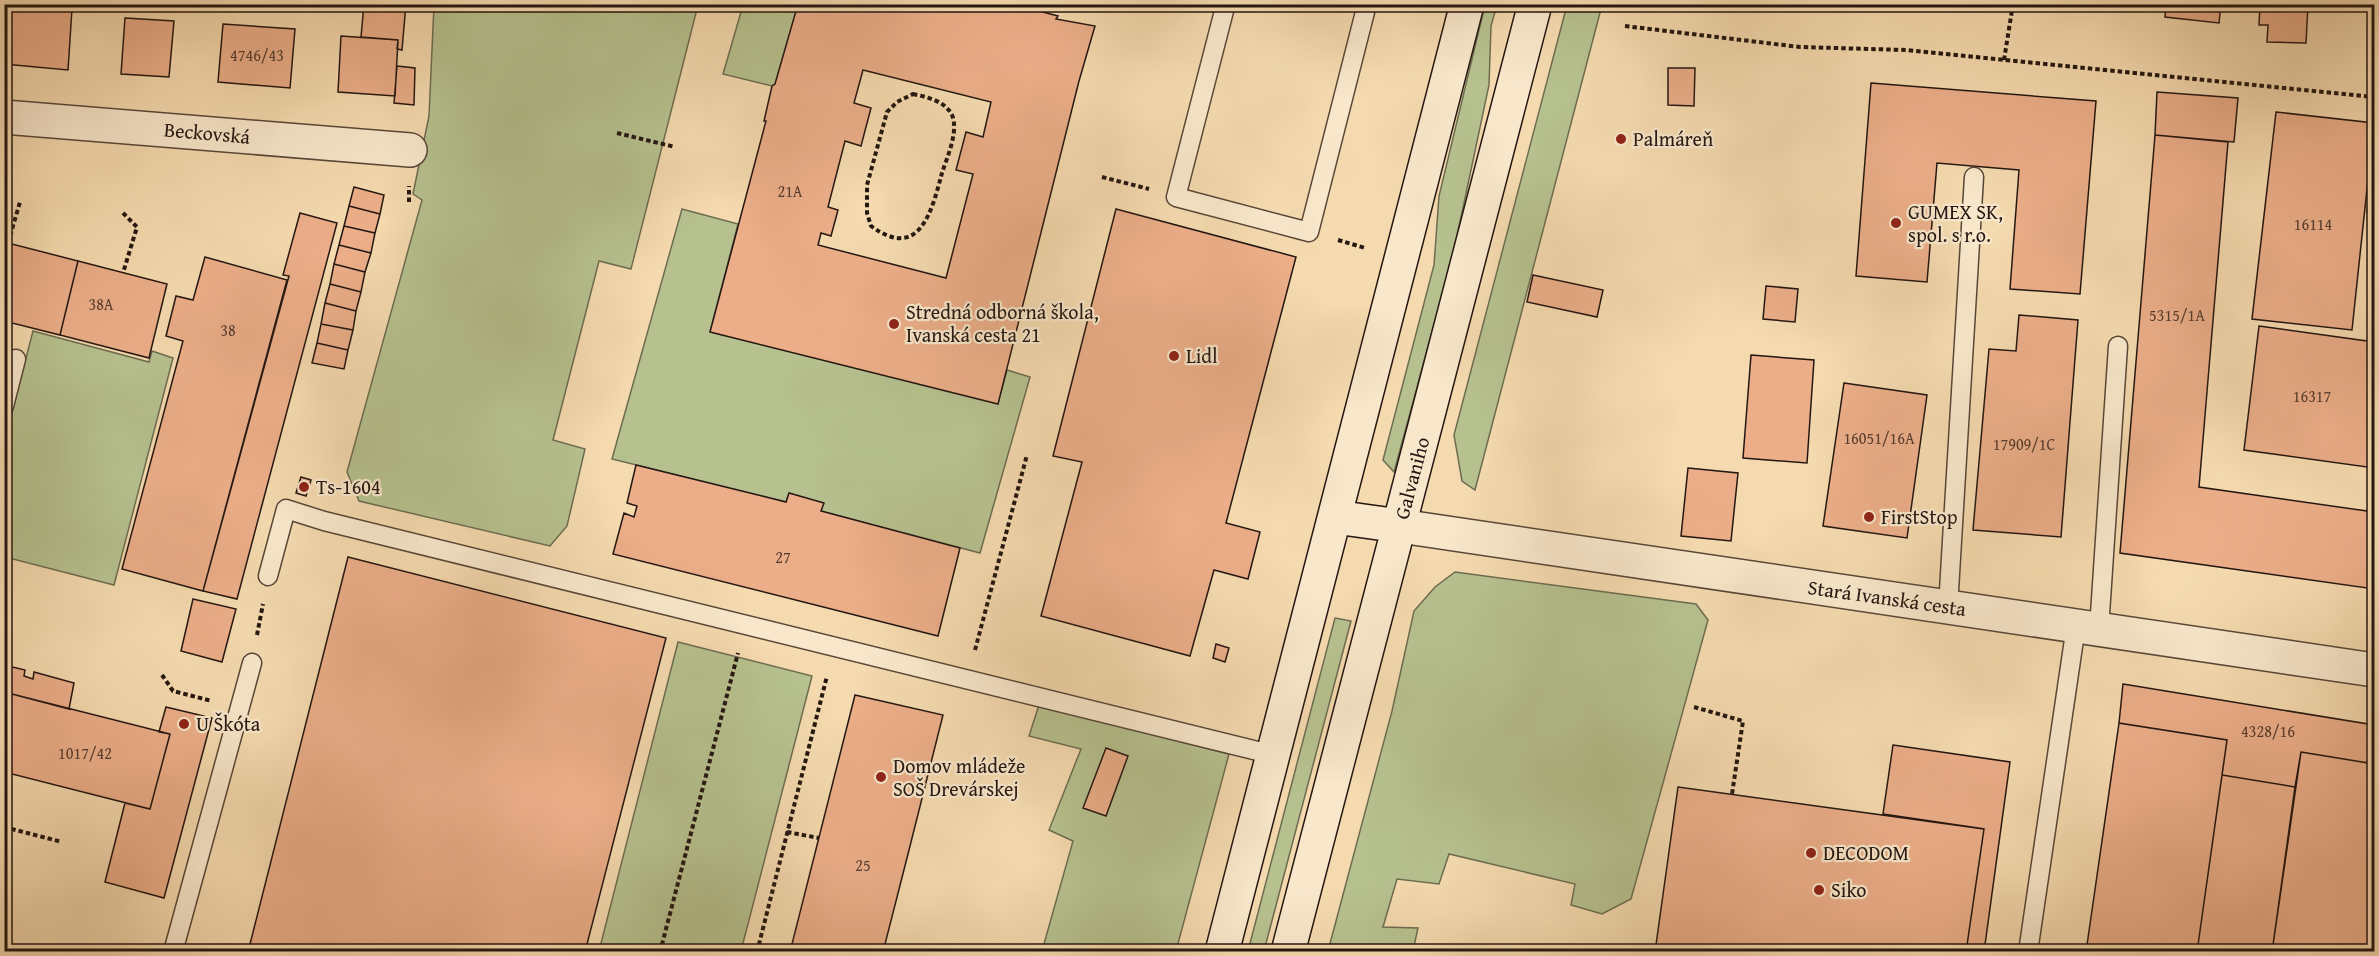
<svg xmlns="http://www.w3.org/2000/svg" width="2379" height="956" font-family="'Gentium Book Plus',serif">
	<rect width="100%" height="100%" fill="#f5daaf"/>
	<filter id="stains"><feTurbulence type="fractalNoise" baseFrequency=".00333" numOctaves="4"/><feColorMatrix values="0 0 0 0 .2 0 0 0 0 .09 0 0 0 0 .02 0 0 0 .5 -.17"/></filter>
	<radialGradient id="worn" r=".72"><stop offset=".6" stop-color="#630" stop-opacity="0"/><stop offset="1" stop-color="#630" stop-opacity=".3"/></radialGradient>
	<path fill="#b6c18f" stroke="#6d6c50" stroke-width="1.5" d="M434,5H698L631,269L599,261L553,440L585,449L567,526L550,546L359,501L347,472L422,200L413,194L429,116Z
		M743,5H798L775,84L772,86L723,74Z
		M1485,5H1497L1491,26L1489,85L1453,255L1394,472L1383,460L1434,265L1439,196Z
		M1567,5H1602L1475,490L1462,481L1454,435Z
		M682,209L738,224L710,332L998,403L1007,370L1030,377L980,553L821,511L823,503L789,494L786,502L612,459Z
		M33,331L149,362L152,351L173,358L114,585L5,557V440Z
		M1455,572L1696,604L1708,620L1631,899L1602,914L1571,905L1575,884L1449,854L1439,884L1397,879L1383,927L1418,928L1413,951H1328L1392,711L1414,611L1435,587Z
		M1335,618L1351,621L1264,951H1248Z
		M678,642L812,676L741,951H599Z
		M1039,705L1229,754L1176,951H1042L1073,841L1049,830L1081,749L1029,736Z"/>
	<path fill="#ebae89" stroke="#241611" stroke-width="1.5" fill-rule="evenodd" d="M4,4L72,9L68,70L4,64Z
		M364,4H406L402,50L397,49L398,40L361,37Z
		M798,4H1012L1058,16L1056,19L1095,26L1079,81L998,404L710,332L766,121H764L772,86L775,84ZM863,70L991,102L983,137L966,132L956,170L973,174L946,278L818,245L821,233L831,236L838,210L828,207L845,141L861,146L871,108L854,103Z
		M2166,4H2221L2219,23L2165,17Z
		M2260,4H2308L2306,43L2267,42L2268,25H2259Z
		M125,18L174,21L169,77L121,74Z
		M223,24L295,29L290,88L218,82Z
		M341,36L398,40L395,96L338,92Z
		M397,66L415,68L414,105L394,103Z
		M1668,68H1695L1694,106L1668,105Z
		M1871,83L2096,101L2080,294L2010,289L2019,170L1937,163L1927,282L1856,276Z
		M2157,92L2238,98L2234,142L2155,135Z
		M2276,112L2374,123L2352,330L2252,319Z
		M2374,130V214L2367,213Z
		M2155,135L2228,142L2199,487L2374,512V589L2120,553Z
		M354,187L384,195L380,214L349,206Z
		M349,206L380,214L375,233L344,226Z
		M1116,209L1296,257L1226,523L1260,532L1248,579L1214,570L1190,656L1041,616L1082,462L1053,456Z
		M300,213L337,223L237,599L203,591L289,276L283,275Z
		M344,226L375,233L371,253L339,245Z
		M4,242L78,261L60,335L4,321Z
		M339,245L371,253L365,272L334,264Z
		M205,257L287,280L203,591L122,569L183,341L166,336L176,296L193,300Z
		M78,261L167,284L149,358L60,335Z
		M334,264L365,272L361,292L330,284Z
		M1533,275L1603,290L1597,317L1527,302Z
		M330,284L361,292L356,311L325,303Z
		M1766,286L1798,289L1795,322L1763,319Z
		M325,303L356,311L353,330L321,324Z
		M2019,315L2078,320L2061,537L1973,530L1989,349L2016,351Z
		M321,324L353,330L348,350L317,343Z
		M2259,326L2374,342V468L2244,450Z
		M317,343L348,350L344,369L312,363Z
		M1751,355L1814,360L1807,463L1743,458Z
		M1844,383L1927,395L1907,538L1823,526Z
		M636,465L786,502L789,493L824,503L821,511L960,548L938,636L613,554L624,513L634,517L637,506L627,503Z
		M1688,468L1738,473L1731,541L1681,536Z
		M301,477L311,480L306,496L296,493Z
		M348,557L666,638L585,952H248Z
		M193,599L236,609L222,662L181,651Z
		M1216,644L1229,648L1225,662L1213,658Z
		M4,665L25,670L24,676L33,679L34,672L74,683L69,709L4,692Z
		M2123,684L2374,725V764L2301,752L2295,787L2222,775L2227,740L2119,723Z
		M4,692L170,734L150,809L4,772Z
		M855,695L943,715L908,854L883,952H790Z
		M166,707L212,718L164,898L105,882L125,803L150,809L170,734L159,732Z
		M2119,723L2227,740L2197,952H2086Z
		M1893,745L2010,762L1984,952H1966L1984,829L1883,814Z
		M1106,748L1128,756L1106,816L1083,808Z
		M2301,752L2374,764V952H2272Z
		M2222,775L2295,787L2272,952H2197Z
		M1678,787L1984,829L1966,952H1655Z"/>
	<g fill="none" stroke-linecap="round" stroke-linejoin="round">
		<defs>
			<path id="lane" d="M1218,4L1225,7L1176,197L1309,232L1367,4
				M4,406L16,359
				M268,576L286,509L324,521L1274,755
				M1948,607L1974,177
				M2099,629L2118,346
				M173,952L252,663
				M2028,952L2076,626"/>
			<path id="street" d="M4,117L410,150
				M1400,526L2374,670"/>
			<path id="secondary" d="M1335,517L1400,526
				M1222,952L1467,4
				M1288,952L1535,4"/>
		</defs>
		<use href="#lane" stroke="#584738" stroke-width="21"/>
		<use href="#street" stroke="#584738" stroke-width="36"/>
		<use href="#secondary" stroke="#241611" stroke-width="36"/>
		<path stroke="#241611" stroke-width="4" stroke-dasharray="4.5 3" stroke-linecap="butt" d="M1625,26L1800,47L1906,50L2374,97
			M2004,60L2013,4
			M913,94C927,97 945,101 952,115C959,132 947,157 942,173C932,210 920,262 871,226L867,213V185L887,112L897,102Z
			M617,133L675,147
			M1102,177L1149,189
			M409,202V186
			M123,213L137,227L123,273
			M1338,240L1365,248
			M8,243L20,202
			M257,635L263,604
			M975,650L1027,455
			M162,675L173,691L212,701
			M1694,707L1743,721L1732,794
			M4,827L62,842
			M787,832L819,838
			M660,952L738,653
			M757,952L827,676"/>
		<use href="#lane" stroke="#f8e7cb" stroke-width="18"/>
		<use href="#street" stroke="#f8e7cb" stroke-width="33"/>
		<use href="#secondary" stroke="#f8e7cb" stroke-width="33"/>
	</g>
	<g fill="#8f2418" stroke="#f8e7cb" stroke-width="2">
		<circle cx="1621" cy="139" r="6"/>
		<circle cx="1896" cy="223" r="6"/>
		<circle cx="894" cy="324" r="6"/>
		<circle cx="1174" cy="356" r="6"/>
		<circle cx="304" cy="487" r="6"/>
		<circle cx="1869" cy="517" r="6"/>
		<circle cx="184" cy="724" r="6"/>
		<circle cx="881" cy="777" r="6"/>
		<circle cx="1811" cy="853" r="6"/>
		<circle cx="1819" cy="890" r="6"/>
	</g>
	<g text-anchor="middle" stroke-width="4.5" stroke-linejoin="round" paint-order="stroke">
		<g font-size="16" fill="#563c2f">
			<text x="257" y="61">4746/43</text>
			<text x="790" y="197">21A</text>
			<text x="2313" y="230">16114</text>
			<text x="101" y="310">38A</text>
			<text x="2177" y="321">5315/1A</text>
			<text x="228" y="336">38</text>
			<text x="2312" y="402">16317</text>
			<text x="1879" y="444">16051/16A</text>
			<text x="2024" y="450">17909/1C</text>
			<text x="783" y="563">27</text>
			<text x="2268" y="737">4328/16</text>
			<text x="85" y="759">1017/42</text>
			<text x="863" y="871">25</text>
		</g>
		<g font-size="20" fill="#241611" stroke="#f8e7cb">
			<text transform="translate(207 133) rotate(5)" y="7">Beckovská</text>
			<text transform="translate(1412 478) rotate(-75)" y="7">Galvaniho</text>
			<text transform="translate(1887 598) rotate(8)" y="7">Stará Ivanská cesta</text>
		</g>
		<g font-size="20" fill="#241611" stroke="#f8e7cb" text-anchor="start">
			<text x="1633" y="146">Palmáreň</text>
			<text x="1908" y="219">GUMEX SK,<tspan x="1908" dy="23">spol. s r.o.</tspan></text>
			<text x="906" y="319">Stredná odborná škola,<tspan x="906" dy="23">Ivanská cesta 21</tspan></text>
			<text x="1186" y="363">Lidl</text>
			<text x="316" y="494">Ts-1604</text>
			<text x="1881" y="524">FirstStop</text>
			<text x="196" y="731">U Škóta</text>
			<text x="893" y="773">Domov mládeže<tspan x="893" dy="23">SOŠ Drevárskej</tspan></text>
			<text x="1823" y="860">DECODOM</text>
			<text x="1831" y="897">Siko</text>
		</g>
	</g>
	<rect width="2379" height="956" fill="none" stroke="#f5daaf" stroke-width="24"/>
	<rect x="6" y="6" width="2367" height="944" fill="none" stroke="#241611" stroke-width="3"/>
	<rect x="12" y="12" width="2355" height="932" fill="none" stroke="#241611" stroke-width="1.5"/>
	<rect width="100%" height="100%" filter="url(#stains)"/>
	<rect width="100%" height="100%" fill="url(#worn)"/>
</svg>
